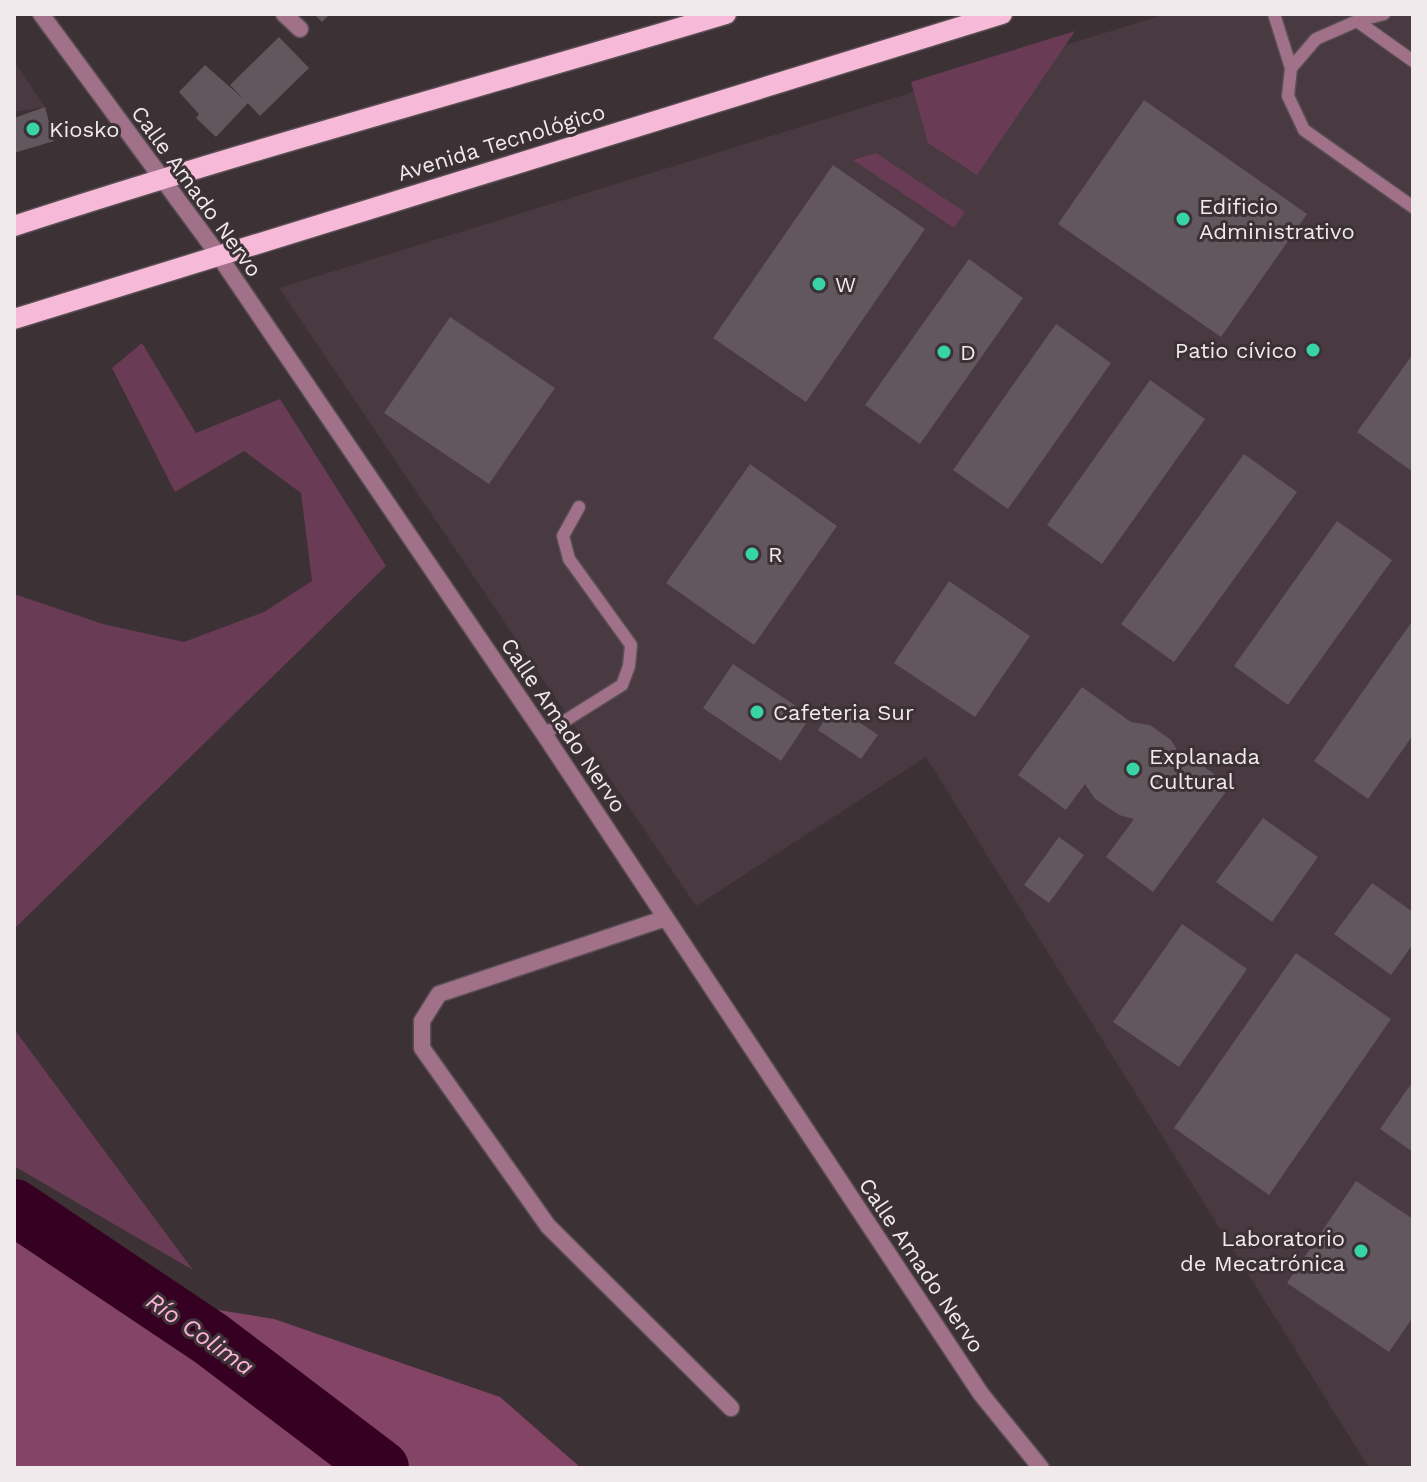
<svg xmlns="http://www.w3.org/2000/svg" width="1427" height="1482" font-family="'Work Sans',sans-serif">
	<rect width="100%" height="100%" fill="#3c3236"/>
	<path fill="#493941" d="M1166,14H1413V1468H1369L926,757L696,906L279,288Z
		M14,61L45,107L14,112Z"/>
	<path fill="#6a3b54" d="M1075,31L977,175L928,143L911,82Z
		M876,153L965,212L954,228L853,160Z
		M142,343L196,433L280,399L386,566L14,929V594L103,624L184,642L264,612L312,581L301,493L244,451L175,492L112,368Z
		M14,1029L193,1270L14,1166Z"/>
	<path fill="#844466" d="M14,1233L112,1293L274,1319L500,1397L581,1468H14Z"/>
	<g fill="none" stroke-linecap="round" stroke-linejoin="round">
		<path stroke="#360022" stroke-width="56" d="M14,1207L211,1339L381,1468"/>
	</g>
	<path fill="#62575c" d="M314,14H330L322,22Z
		M279,37L309,68L260,116L230,85Z
		M205,65L248,103L216,137L196,118L199,114L179,92Z
		M1144,100L1307,214L1221,337L1058,224Z
		M45,107L54,141L14,153V118Z
		M833,165L925,229L806,402L713,338Z
		M969,259L1023,298L920,444L865,405Z
		M450,317L555,388L489,484L384,413Z
		M1056,324L1111,363L1008,509L953,470Z
		M1413,354V472L1357,432Z
		M1150,380L1205,419L1102,564L1047,525Z
		M1244,454L1297,492L1174,662L1121,624Z
		M750,464L837,526L754,645L666,583Z
		M1337,521L1392,560L1288,705L1234,666Z
		M949,581L1030,636L975,717L894,663Z
		M1413,620V735L1368,799L1314,761Z
		M733,664L811,716L781,761L703,708Z
		M1082,687L1131,722L1150,725L1171,740L1180,755L1183,751L1230,786L1153,892L1106,857L1134,819L1119,815L1095,799L1085,784L1066,810L1018,775Z
		M834,705L878,735L861,759L818,730Z
		M1263,818L1318,857L1272,922L1216,882Z
		M1059,837L1084,855L1049,903L1024,885Z
		M1372,883L1413,912V944L1391,975L1334,934Z
		M1182,924L1247,969L1179,1067L1113,1022Z
		M1296,953L1391,1019L1269,1195L1174,1128Z
		M1413,1081V1152L1380,1129Z
		M1356,1181L1413,1219V1317L1389,1352L1287,1283Z"/>
	<g fill="none" stroke-linecap="round" stroke-linejoin="round">
		<defs>
			<path id="service" d="M1274,14L1291,68
				M1384,14L1357,21L1413,61
				M1357,21L1316,39L1291,68L1288,96L1304,130L1413,207
				M544,734L622,685L629,666L631,645L569,559L563,536L579,507"/>
			<path id="minor" d="M284,14L300,29
				M217,253L544,734L981,1394L1041,1468
				M666,918L439,994L422,1021V1048L548,1226L731,1408"/>
			<path id="tertiary" d="M41,14L217,253"/>
			<path id="primary" d="M14,226C249,149 489,85 726,14
				M14,319L1002,14"/>
		</defs>
		<use href="#service" stroke="#594f53" stroke-width="15"/>
		<use href="#minor" stroke="#594f53" stroke-width="19"/>
		<use href="#tertiary" stroke="#594f53" stroke-width="19"/>
		<use href="#primary" stroke="#594f53" stroke-width="23"/>
		<use href="#service" stroke="#a17089" stroke-width="12"/>
		<use href="#minor" stroke="#a17089" stroke-width="16"/>
		<use href="#tertiary" stroke="#a17089" stroke-width="16"/>
		<use href="#primary" stroke="#f6b9d7" stroke-width="20"/>
	</g>
	<g fill="#39d4a5" stroke="#3c3236" stroke-width="3">
		<circle cx="33" cy="129" r="8"/>
		<circle cx="1183" cy="219" r="8"/>
		<circle cx="819" cy="284" r="8"/>
		<circle cx="1313" cy="350" r="8"/>
		<circle cx="944" cy="352" r="8"/>
		<circle cx="752" cy="554" r="8"/>
		<circle cx="757" cy="712" r="8"/>
		<circle cx="1133" cy="769" r="8"/>
		<circle cx="1361" cy="1251" r="8"/>
	</g>
	<g text-anchor="middle" stroke-width="6" stroke-linejoin="round" paint-order="stroke">
		<g font-size="22" fill="#f0eaed" stroke="#3c3236" text-anchor="start">
			<text x="49" y="137">Kiosko</text>
			<text x="1199" y="214">Edificio<tspan x="1199" dy="25">Administrativo</tspan></text>
			<text x="835" y="292">W</text>
			<text x="1297" y="358" text-anchor="end">Patio cívico</text>
			<text x="960" y="360">D</text>
			<text x="768" y="562">R</text>
			<text x="773" y="720">Cafeteria Sur</text>
			<text x="1149" y="764">Explanada<tspan x="1149" dy="25">Cultural</tspan></text>
			<text x="1345" y="1246" text-anchor="end">Laboratorio<tspan x="1345" dy="25">de Mecatrónica</tspan></text>
		</g>
		<g font-size="22" fill="#f0eaed" stroke="#3c3236">
			<text transform="translate(501 142) rotate(-17)" y="8">Avenida Tecnológico</text>
			<text transform="translate(197 191) rotate(54)" y="8">Calle Amado Nervo</text>
			<text transform="translate(564 725) rotate(56)" y="8">Calle Amado Nervo</text>
			<text transform="translate(922 1265) rotate(56)" y="8">Calle Amado Nervo</text>
		</g>
		<g font-size="24" font-style="italic" fill="#ffb2d8" stroke="#3c3236">
			<text transform="translate(200 1334) rotate(35)" y="8">Río Colima</text>
		</g>
	</g>
	<rect width="1427" height="1482" fill="none" stroke="#f0eaed" stroke-width="32"/>
</svg>
